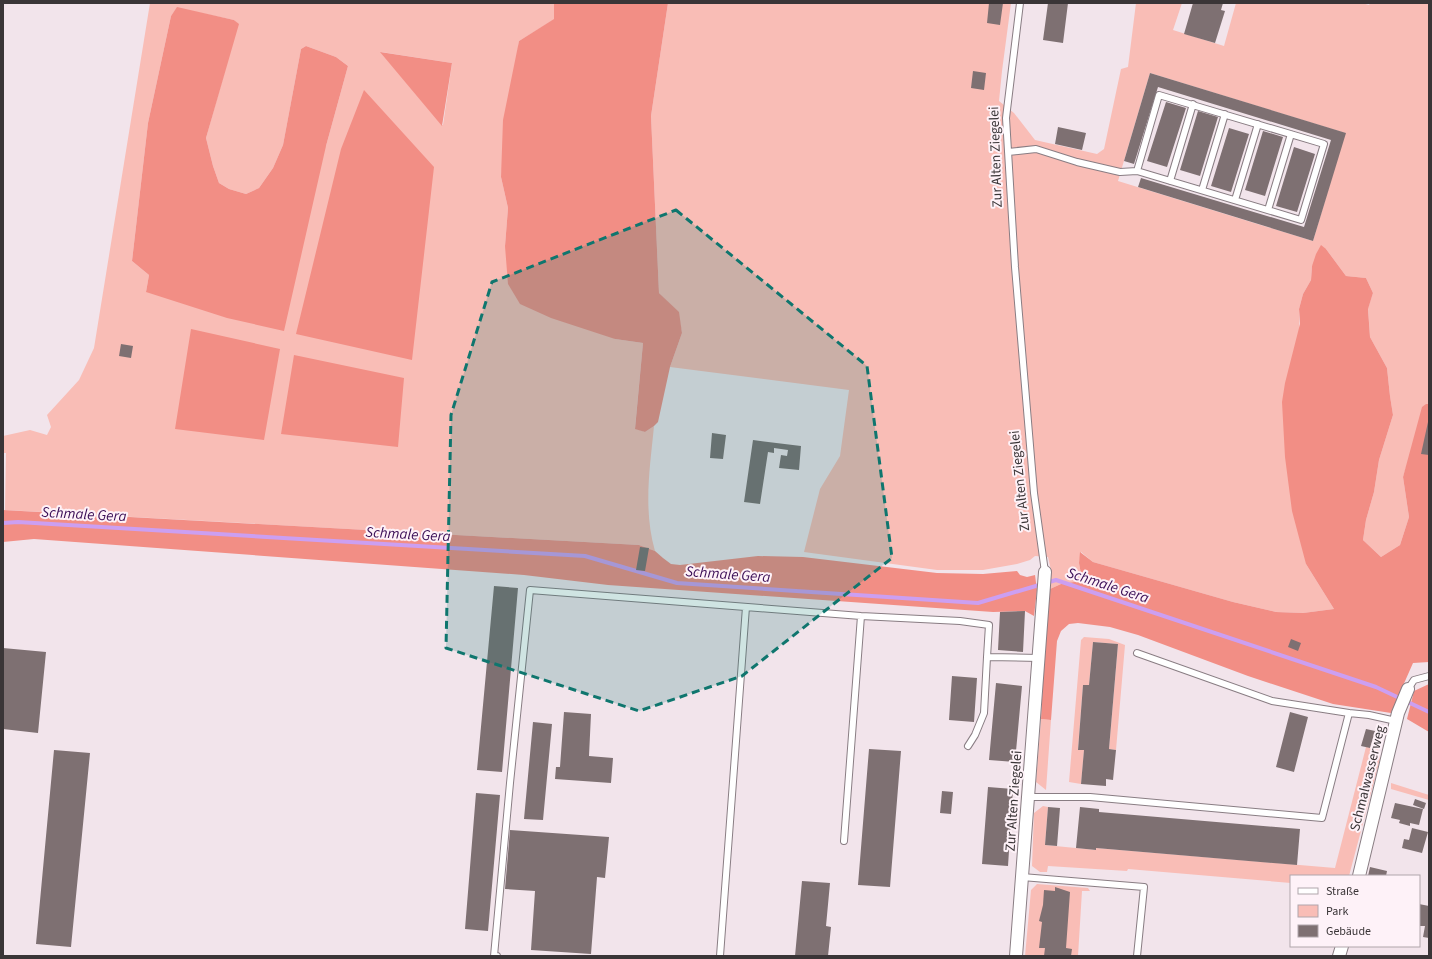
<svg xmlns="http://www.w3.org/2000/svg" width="1432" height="959" font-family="'Source Sans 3',sans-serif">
	<rect width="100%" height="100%" fill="#f2e4eb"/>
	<path fill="#f9bdb6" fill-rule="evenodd" d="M150,3H554L555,19L519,41L501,177L508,208L505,246L615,339L643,343L635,428L645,432L654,426C650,468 643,509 655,551L639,545L5,510L6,453H3V436L30,430L47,435L51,427L47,415L79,380L94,348ZM177,8L234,20L238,24L206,138L213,166L219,183L229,189L246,194L259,188L273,168L283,145L301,49L306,46L336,57L348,66L326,146L146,292L149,275L132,261L148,123L171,16ZM381,52L452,63L443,125H442Z
		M668,3H1011L1002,71L999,101L1014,113L1035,140L1097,154L1104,149L1121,69L1128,67L1136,3H1182L1173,30L1224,46L1236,3H1362L1369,5L1370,3H1429V404H1426L1403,477L1409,517L1400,545L1381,557L1363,540L1366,520L1374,492L1379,460L1393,415L1390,396L1387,368L1370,337L1368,308L1373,293L1366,278L1346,276L1326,249L1312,266L1311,280L1303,294L1299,309L1306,564L1334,609L1303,613L1276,612L1233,602L1093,562L1081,552L1079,563L1081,574L1074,582L1061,584L1050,589L1051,570L1048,557L1035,556L1030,560L1017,564L983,570H937L804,552L820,489L840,456L849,390L670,367L682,333L678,312L659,293L651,116ZM1150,73L1345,133L1313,241L1118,181Z
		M1084,637L1109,639L1125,645L1116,750L1109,749L1118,644L1093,642L1089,685H1083L1078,749L1084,750L1081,784L1069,782L1081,640Z
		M1041,719L1051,720L1046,790L1036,782Z
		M1366,747L1378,749L1380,759L1349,876H1291V883L1128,869L1127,871L1048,866L1047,872H1040L1032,866L1034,813L1043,806L1048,807L1045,845L1096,850V848L1335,868Z
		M1391,783L1429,795V800L1391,789Z
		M1037,884L1088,888L1090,891H1082L1078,956H1025L1031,890Z"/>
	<path fill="#f28e85" d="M554,3H668L651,116L659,293L679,312L682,333L670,367L658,422L654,426L645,432L635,429L643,343L615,339L551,318L520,304L508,284L505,246L508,208L501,177L503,120L519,41L554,19Z
		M177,7L234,20L239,24L206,138L213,166L219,183L229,189L246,194L259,188L273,168L283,145L301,49L306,46L336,57L348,66L326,146L284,331L227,318L146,292L149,275L132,261L148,123L171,16Z
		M380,52L452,63L442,126Z
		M364,90L434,167L412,360L296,334L341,149Z
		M1321,245L1326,249L1346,276L1366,278L1373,293L1368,309L1370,337L1387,368L1390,396L1393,415L1379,460L1374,492L1366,520L1363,540L1381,557L1400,545L1409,517L1403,477L1422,407L1426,404H1429V662L1413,663L1391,713L1333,704L1248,676L1138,635L1110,627L1078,623L1069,624L1061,631L1057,641L1051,720L1041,719L1046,624L1050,589L1061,584L1074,582L1081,574L1079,563L1080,552L1093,562L1233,602L1276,612L1303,613L1334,609L1306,564L1292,511L1285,457L1282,402L1285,383L1300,324L1299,309L1303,294L1311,280L1312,266L1316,254Z
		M191,329L280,349L264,440L175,429Z
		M294,355L404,378L398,447L281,434Z
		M3,510L639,545L655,551L663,558L671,564L680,565L758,556L803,557L937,573L983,574L1017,571L1020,575L1027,577L1035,575L1037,590L1034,616L1025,611L993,612L608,585L524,575L34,539L3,542Z
		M1429,684V732L1407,719L1414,691Z"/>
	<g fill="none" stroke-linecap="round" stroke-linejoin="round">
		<path stroke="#cc9ff1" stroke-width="4" d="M3,523L18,522L585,556L677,583L978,603L1056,580L1376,687L1429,712"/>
	</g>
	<path fill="#7e7072" d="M989,3H1003L1000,25L987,23Z
		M1048,3H1068L1063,43L1043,40Z
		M1193,3H1223L1221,10L1225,11L1215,43L1184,34Z
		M973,71L986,73L984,90L971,88Z
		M1150,73L1346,133L1313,241L1138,187L1141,178L1304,227L1331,140L1158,87L1134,164L1124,161Z
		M1166,102L1186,108L1167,167L1147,161Z
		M1198,111L1218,117L1200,176L1180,170Z
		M1058,127L1086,133L1082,150L1055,144Z
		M1229,128L1249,134L1231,192L1211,186Z
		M1263,131L1283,137L1265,196L1245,190Z
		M1294,147L1315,154L1297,212L1276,206Z
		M121,344L133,346L131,358L119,356Z
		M1428,422H1429V455L1421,454Z
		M712,433L726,435L723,459L710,458Z
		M753,440L801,446L799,470L779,468L781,455L787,456L788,450L774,448V453L768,452L760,504L744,502Z
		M640,547L649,548L645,571L636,570Z
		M494,586L518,588L502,772L477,770Z
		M1025,611L1023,652L998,650L1000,612Z
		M1291,639L1301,643L1298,651L1288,647Z
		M1093,642L1118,644L1109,749L1116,750L1113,780L1106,779V786L1081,784L1084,750H1078L1083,685H1089Z
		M3,648L46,652L38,733L3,729Z
		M952,676L977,678L974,722L949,720Z
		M996,683L1022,686L1015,762L989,760Z
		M564,712L591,714L589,756L613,758L611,783L555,779L556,767H560Z
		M1290,712L1308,717L1294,772L1276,767Z
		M533,722L552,724L543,820L524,819Z
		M1366,729L1375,731L1370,748L1361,746Z
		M869,749L901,751L890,887L858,885Z
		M54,750L90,753L71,947L36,944Z
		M988,787L1013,789L1008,866L982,864Z
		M942,791L953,792L951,814L940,813Z
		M476,793L500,795L488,931L465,929Z
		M1415,799L1426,803L1424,809L1413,805Z
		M1395,803L1423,809L1419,825L1410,823V826L1399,823L1400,820L1391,818Z
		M1048,807L1060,808L1057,846L1045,845Z
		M1080,807L1099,809V812L1300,829L1297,865L1096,848V850L1076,848Z
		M1412,828L1428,832L1422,853L1402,848L1404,839L1409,840Z
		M510,830L609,837L605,878L597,877L591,954L531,950L535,891L505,889Z
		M1370,867L1387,871L1386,876H1368Z
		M802,881L830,883L826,926L831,927L828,956H795Z
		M1055,887L1070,892L1066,948L1072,949L1071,956H1044L1045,948H1039L1042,922L1039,921L1043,905L1044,890L1055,891Z
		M1419,904L1429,906V938L1423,937L1425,926H1419Z"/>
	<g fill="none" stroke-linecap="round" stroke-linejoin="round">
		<defs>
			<path id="lane" d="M1020,3L1006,118L1015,267L1034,493L1045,572
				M1008,152L1036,149L1077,162L1120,172L1137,171L1301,220L1324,144L1159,95L1137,171
				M1170,181L1193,104
				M1202,190L1225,114
				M1235,200L1258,124
				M1268,210L1291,134
				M1408,689L1414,680L1429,676
				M1349,713L1369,715L1396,721
				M968,746L975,735L984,713L987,657
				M1028,797H1090L1322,818L1349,713L1272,701L1137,653
				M844,841L861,616
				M1022,877L1144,887L1137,956
				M497,956H494L510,783L530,590L861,616L960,621L989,625L987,657L1039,658
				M720,956L746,607"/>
			<path id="street" d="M1359,876L1398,713L1408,689
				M1016,956L1045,572
				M1339,956L1342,946"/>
		</defs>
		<use href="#lane" stroke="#897d83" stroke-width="8"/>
		<use href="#street" stroke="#897d83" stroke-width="14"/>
		<use href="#lane" stroke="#fff" stroke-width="6"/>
		<use href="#street" stroke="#fff" stroke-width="12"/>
	</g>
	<path fill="#0f766e" fill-opacity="0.2" stroke="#0f766e" stroke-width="3" stroke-dasharray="8 5" stroke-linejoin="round" d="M676,210L867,366L892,558L742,676L639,711L446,648L451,415L492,282Z"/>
	<g text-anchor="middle" stroke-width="4" stroke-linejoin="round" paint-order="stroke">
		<g font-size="14" fill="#3a3537" stroke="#fef2f8">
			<text transform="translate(995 157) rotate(-92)" y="5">Zur Alten Ziegelei</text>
			<text transform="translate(1019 481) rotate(-96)" y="5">Zur Alten Ziegelei</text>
			<text transform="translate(1367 778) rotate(-76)" y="5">Schmalwasserweg</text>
			<text transform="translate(1013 801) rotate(-86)" y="5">Zur Alten Ziegelei</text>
		</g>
		<g font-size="15" font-style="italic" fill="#3b0e56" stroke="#fef2f8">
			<text transform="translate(84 514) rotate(3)" y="5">Schmale Gera</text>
			<text transform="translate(408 534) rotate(3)" y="5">Schmale Gera</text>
			<text transform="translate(728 574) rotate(4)" y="5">Schmale Gera</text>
			<text transform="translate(1108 585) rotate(18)" y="5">Schmale Gera</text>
		</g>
	</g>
	<rect width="1432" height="959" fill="none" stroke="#3a3537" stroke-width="8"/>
	<rect x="1290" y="875" width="130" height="72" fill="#fef2f8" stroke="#b0a6ab"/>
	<rect x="1298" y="888" width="20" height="6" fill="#ffffff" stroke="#b0a6ab"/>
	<text x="1326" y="895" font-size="12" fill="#3a3537">Straße</text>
	<rect x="1298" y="905" width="20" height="12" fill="#f9bdb6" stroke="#b0a6ab"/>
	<text x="1326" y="915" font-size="12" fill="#3a3537">Park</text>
	<rect x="1298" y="925" width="20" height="12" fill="#7e7072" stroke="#b0a6ab"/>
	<text x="1326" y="935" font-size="12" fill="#3a3537">Gebäude</text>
</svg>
